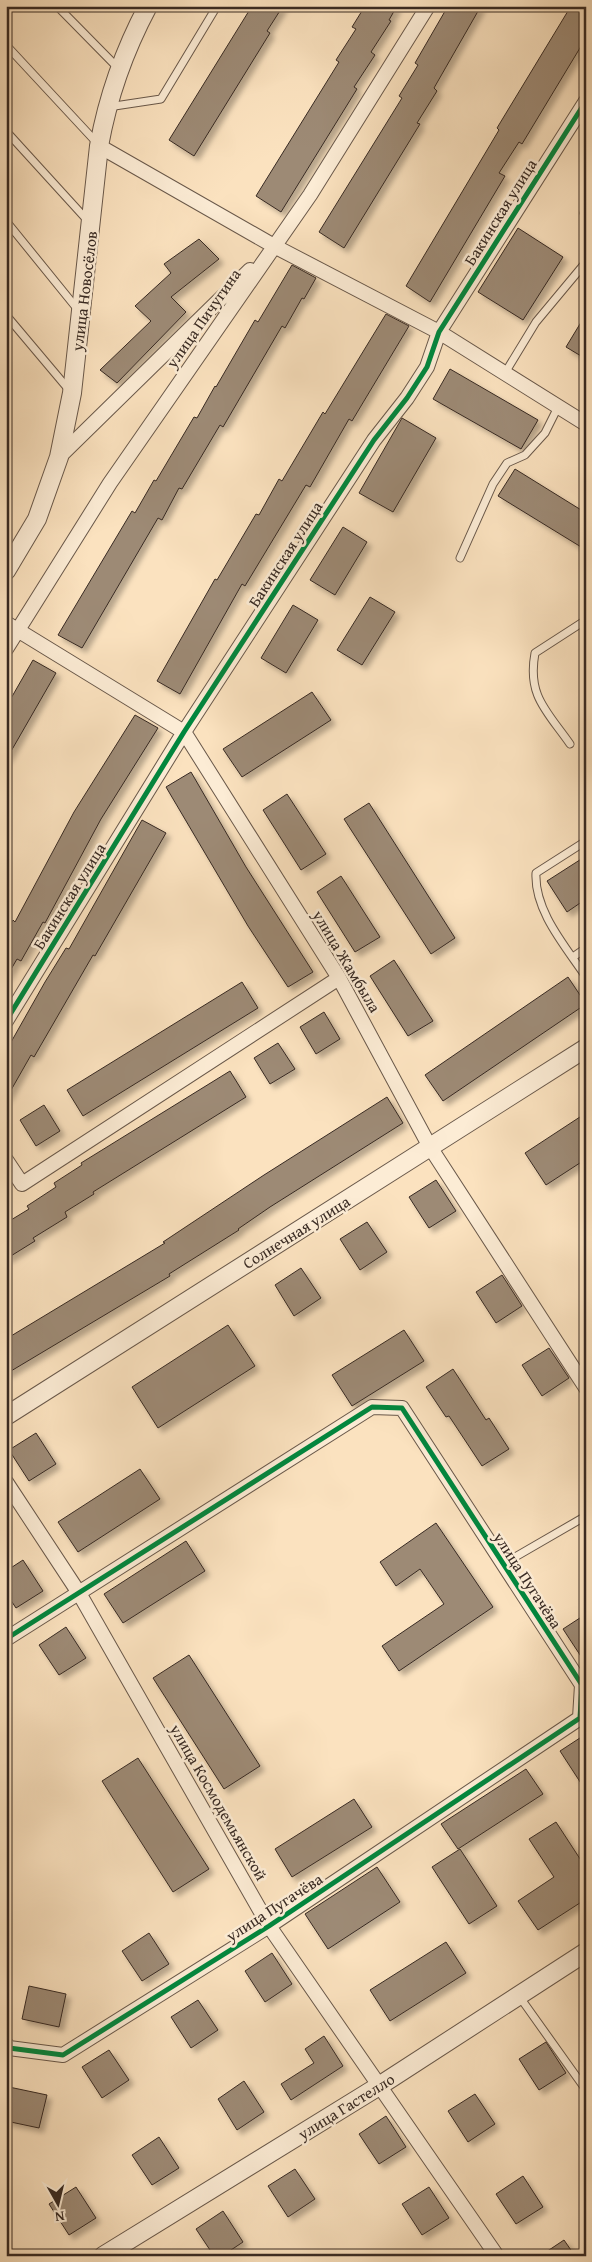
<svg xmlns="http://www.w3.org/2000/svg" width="592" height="2262" font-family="'Gentium Book Plus',serif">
	<defs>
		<filter id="shadow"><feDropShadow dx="4.5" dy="4.5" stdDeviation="2.5" flood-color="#0004"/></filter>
	</defs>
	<rect width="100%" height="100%" fill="#fbe2bf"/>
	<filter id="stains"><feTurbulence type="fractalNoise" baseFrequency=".004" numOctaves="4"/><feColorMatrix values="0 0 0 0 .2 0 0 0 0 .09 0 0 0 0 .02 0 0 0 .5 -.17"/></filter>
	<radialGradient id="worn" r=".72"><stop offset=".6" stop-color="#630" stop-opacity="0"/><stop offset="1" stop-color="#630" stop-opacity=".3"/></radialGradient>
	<path fill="#9d8a74" stroke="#382a23" filter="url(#shadow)" d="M252,6H283L267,31L270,33L194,156L169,140Z
		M365,6H397L389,20L391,21L371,52L375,55L354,87L357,89L281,212L256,196L339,62L336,60L356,29L352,27Z
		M448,6H481L434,88L437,91L417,123L420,124L344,248L319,232L402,98L399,96L418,65L415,63Z
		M571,6H586V38L522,144L519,142L499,173L505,176L430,302L406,286L499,130L497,128Z
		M518,228L563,257L523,320L478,292Z
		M199,239L219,259L171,297L186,312L117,383L100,370L151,321L135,306L171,273L164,264Z
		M292,265L316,278L304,299L302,298L285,328L282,326L223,427L220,425L182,489L179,488L162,520L158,518L82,648L58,635L132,511L135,513L154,480L156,481L194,417L197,418L215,386L216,387L255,320L258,322Z
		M386,314L409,326L352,421L349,419L310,487L306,485L245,586L242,584L180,694L157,681L215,579L217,580L256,514L259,515L279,479L282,481L323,412L325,414Z
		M586,314V359L566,347Z
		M450,369L538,420L521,449L433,399Z
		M402,418L436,438L393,512L359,493Z
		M515,469L586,513V550L498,496Z
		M343,527L367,542L335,595L310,580Z
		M370,597L395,612L362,665L337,650Z
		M293,605L318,620L286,673L261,658Z
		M33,660L56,673L6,760V707Z
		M312,692L331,720L242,777L223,749Z
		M135,715L158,728L101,819L45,923L43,922L21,961L17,959L6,978V933L13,920L15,922L74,812Z
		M191,772L246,867L313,972L288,987L248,926L166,787Z
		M287,794L326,854L301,870L263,810Z
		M369,803L455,938L431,954L344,819Z
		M142,820L166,833L95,956L93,955L34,1057L31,1055L6,1099V1051L45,982L66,948L69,949Z
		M586,856V899L567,912L547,881Z
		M341,876L380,937L355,952L317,892Z
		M394,960L433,1021L408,1036L370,976Z
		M568,977L586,1004L443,1101L425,1075Z
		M242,982L258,1008L83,1116L67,1090Z
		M324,1012L340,1039L316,1054L300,1027Z
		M278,1043L295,1069L270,1084L254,1058Z
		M230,1071L246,1097L93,1192L94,1194L65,1212L67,1217L33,1238L35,1241L6,1259V1223L29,1209L27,1206L56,1187L54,1183L82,1165L81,1163Z
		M387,1097L403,1123L270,1207L238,1229L239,1230L169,1274L170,1276L6,1374V1339L165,1243L163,1242L264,1175Z
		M44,1105L60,1131L36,1146L20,1120Z
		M586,1113V1159L546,1185L525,1153Z
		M436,1180L456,1211L429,1228L409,1197Z
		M367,1222L387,1252L360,1270L340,1239Z
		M301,1268L321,1298L294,1316L275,1285Z
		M502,1275L522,1306L496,1323L476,1292Z
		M228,1325L255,1366L158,1428L132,1387Z
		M404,1330L424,1361L352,1406L332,1375Z
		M549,1348L569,1378L542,1396L522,1365Z
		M453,1369L486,1420L489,1418L509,1449L482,1466L449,1416L446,1417L426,1387Z
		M36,1433L56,1464L29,1481L9,1450Z
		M140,1469L160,1499L78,1552L58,1522Z
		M436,1523L493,1607L399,1671L382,1646L444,1604L420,1569L396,1586L380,1562Z
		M186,1541L205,1571L123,1623L104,1594Z
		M23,1560L43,1591L16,1608L6,1593V1571Z
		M586,1614V1664L563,1629Z
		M66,1627L86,1658L59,1675L39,1645Z
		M189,1655L260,1766L224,1789L153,1678Z
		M586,1734V1791L560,1751Z
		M138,1758L209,1869L173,1892L102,1781Z
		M526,1769L543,1794L458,1849L441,1824Z
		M354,1799L372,1827L292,1877L275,1849Z
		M556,1822L586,1868V1899L538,1930L518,1901L554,1877L529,1839Z
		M460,1849L497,1906L469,1924L432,1867Z
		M377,1867L400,1902L328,1949L305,1914Z
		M149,1933L169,1964L142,1981L122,1951Z
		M446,1942L466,1973L390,2021L370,1990Z
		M272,1953L292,1984L265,2002L245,1971Z
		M29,1986L66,1994L59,2027L22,2019Z
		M198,2000L218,2030L191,2048L171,2017Z
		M324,2036L343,2066L291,2100L281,2084L314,2063L305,2049Z
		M546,2042L566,2073L539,2090L519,2059Z
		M109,2050L129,2080L102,2098L82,2067Z
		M244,2081L264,2112L237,2130L218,2099Z
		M9,2087L47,2095L39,2128L6,2121V2101Z
		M475,2094L495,2124L468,2142L448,2111Z
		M386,2116L406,2147L379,2164L359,2134Z
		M159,2137L179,2168L152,2185L132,2155Z
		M295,2169L315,2199L288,2217L268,2186Z
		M523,2176L543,2207L516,2224L496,2194Z
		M76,2187L96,2218L69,2235L49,2204Z
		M429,2187L449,2218L422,2235L402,2204Z
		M223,2211L243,2242L222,2256H214L196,2229Z
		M564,2240L575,2256H540Z"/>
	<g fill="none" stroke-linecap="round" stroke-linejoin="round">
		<defs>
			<path id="service" d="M57,6L118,68
				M6,45L98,144
				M108,107L161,99L217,6
				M6,131L88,221
				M584,213L586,210
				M6,221L79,311
				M6,315L70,391
				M505,373L536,322L586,262
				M460,558L493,484L507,463L525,455L545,433L558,407
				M570,744C547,711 527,696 535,653L586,620
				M586,841L536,873C534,911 566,947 586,977
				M573,957L586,948
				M503,1564L586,1516
				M519,1996L586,2090"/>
			<path id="minor" d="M99,146L274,246L439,332L586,424
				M59,457L250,270
				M6,623L184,732L339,978L430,1147L586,1388
				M6,649L110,483L310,195L428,6
				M6,1021L184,732L374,440L407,398L427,367L439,332L586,101
				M6,1160L22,1184L339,978
				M6,1482L79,1593L269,1926L497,2256
				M6,1639L372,1407L402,1408L582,1685L580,1718L269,1926L63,2055L9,2048L6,2044"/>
			<path id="tertiary" d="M6,571L37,519L59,457L72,393L99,146C108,96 124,51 148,6
				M6,1416L586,1048
				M103,2256L379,2086L586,1952"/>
		</defs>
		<use href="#service" stroke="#69584a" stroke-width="9"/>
		<use href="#minor" stroke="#69584a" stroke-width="16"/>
		<use href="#tertiary" stroke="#69584a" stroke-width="20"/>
		<use href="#service" stroke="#fcecd5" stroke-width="7"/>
		<use href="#minor" stroke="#fcecd5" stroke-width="14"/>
		<use href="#tertiary" stroke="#fcecd5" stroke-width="18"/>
		<defs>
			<path id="cycleway" d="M6,1021L184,732L374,440L407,398L427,367L439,332L586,101
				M6,1639L372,1407L402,1408L582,1685L580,1718L269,1926L63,2055L9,2048L6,2044"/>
		</defs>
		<use href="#cycleway" stroke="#fcecd5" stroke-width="8"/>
		<use href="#cycleway" stroke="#00873e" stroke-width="5"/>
	</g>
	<g text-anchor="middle" stroke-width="5" stroke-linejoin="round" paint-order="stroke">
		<g font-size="16" fill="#382a23" stroke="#fcecd5">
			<text transform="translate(500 212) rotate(-58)" y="6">Бакинская улица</text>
			<text transform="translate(84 291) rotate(-83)" y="6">улица Новосёлов</text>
			<text transform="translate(203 318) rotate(-55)" y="6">улица Пичугина</text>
			<text transform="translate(285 554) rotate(-57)" y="6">Бакинская улица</text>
			<text transform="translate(69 896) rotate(-58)" y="6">Бакинская улица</text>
			<text transform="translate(347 961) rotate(59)" y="6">улица Жамбыла</text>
			<text transform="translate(296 1232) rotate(-32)" y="6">Солнечная улица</text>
			<text transform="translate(528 1580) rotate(57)" y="6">улица Пугачёва</text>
			<text transform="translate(219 1802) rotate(60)" y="6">улица Космодемьянской</text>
			<text transform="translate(274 1907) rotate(-33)" y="6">улица Пугачёва</text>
			<text transform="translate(346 2106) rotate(-32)" y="6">улица Гастелло</text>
		</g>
	</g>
	<rect width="592" height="2262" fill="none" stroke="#fbe2bf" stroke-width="25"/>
	<rect x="8" y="8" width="577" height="2247" fill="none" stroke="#382a23" stroke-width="2.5"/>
	<rect x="12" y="12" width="567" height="2237" fill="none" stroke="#382a23"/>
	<g transform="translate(58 2204) rotate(172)" stroke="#fcecd5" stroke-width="4" paint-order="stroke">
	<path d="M0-4L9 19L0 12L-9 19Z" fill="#382a23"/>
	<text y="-8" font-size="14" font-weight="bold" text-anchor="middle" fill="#382a23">N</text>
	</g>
	<rect width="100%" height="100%" filter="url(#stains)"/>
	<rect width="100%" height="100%" fill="url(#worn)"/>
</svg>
